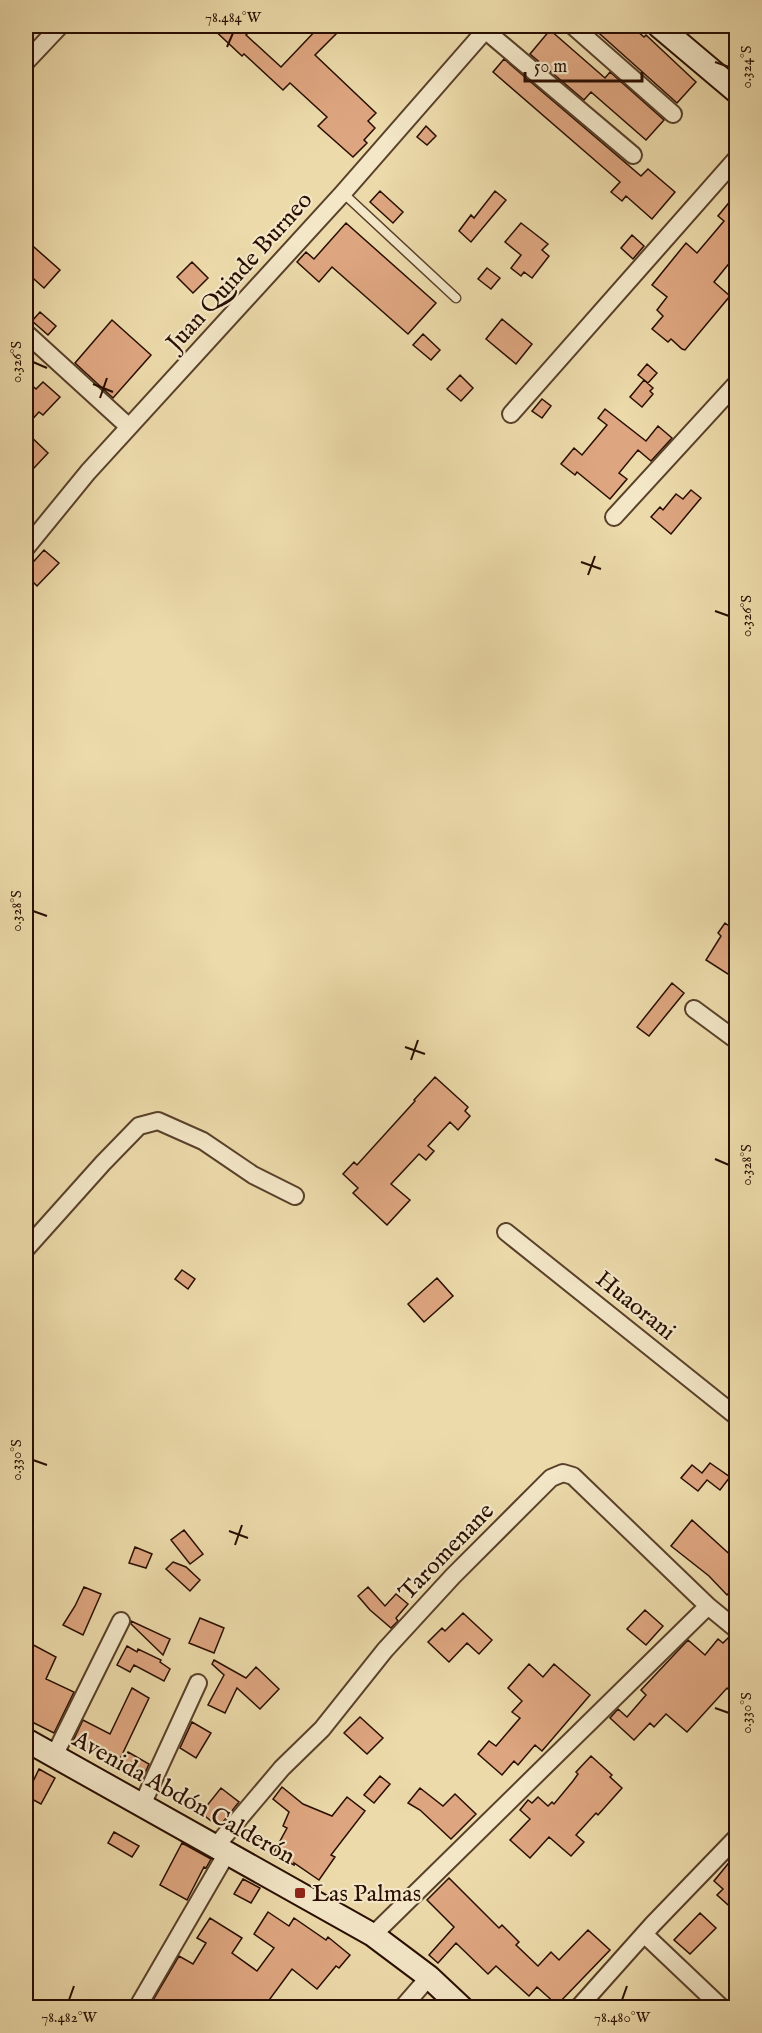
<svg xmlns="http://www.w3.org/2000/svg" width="762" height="2033" font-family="'IM FELL English',serif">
	<rect width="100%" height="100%" fill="#ecdaaa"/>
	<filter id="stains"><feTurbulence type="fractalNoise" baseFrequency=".00333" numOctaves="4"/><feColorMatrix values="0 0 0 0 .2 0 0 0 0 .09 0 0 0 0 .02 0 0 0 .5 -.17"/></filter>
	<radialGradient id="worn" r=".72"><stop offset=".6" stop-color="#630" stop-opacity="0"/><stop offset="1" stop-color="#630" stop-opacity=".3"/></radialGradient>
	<path fill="#dea680" stroke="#280d00" stroke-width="1.5" d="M210,26H255L246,35L281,67L320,26H344L315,55L376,113L368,121L375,128L364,140L367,143L353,157L318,126L327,117L290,83L283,90L244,54L242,56Z
		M591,26H631L644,37L646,35L696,82L677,103Z
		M550,30L605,78L610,72L664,120L646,140L591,92L584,100L530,54Z
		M504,59L641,176L648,169L675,192L652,219L626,196L622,201L611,192L620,182L493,72Z
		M426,126L436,136L427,145L417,137Z
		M380,191L403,212L393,223L370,202Z
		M495,191L506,200L471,242L459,231L471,215L474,218Z
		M736,194V255L714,282L730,296L685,350L682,349L671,339L668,342L652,329L663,316L657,310L667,297L652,285L686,243L697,253L724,221L718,216Z
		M346,223L436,303L408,334L332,267L319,282L297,262L306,252L314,259Z
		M521,223L548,244L542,250L549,256L532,278L524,272L521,276L511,268L521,255L505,242Z
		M632,235L644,246L633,259L621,248Z
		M26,240L60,270L44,288L26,272Z
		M192,262L208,278L193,293L177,277Z
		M487,268L500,278L491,289L478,279Z
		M40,312L56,326L48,335L32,321Z
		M502,319L532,344L516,364L486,339Z
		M112,320L151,355L113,398L75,363Z
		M423,334L440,350L431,360L413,345Z
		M647,364L657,373L648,383L638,375Z
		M460,375L473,388L461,401L447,389Z
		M26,380L36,389L43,382L60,397L43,415L39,412L26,426Z
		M644,380L653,388L650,391L653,394L642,407L630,397Z
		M542,399L551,406L542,418L532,411Z
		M605,409L646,441L658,426L672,438L651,461L638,450L619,473L627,479L610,499L577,472L575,475L561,464L574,448L582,455L607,425L598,418Z
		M26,432L48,453L34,468L26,460Z
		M691,490L701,498L671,534L651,517L660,507L663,510L676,494L683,499Z
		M44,550L59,563L37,586L26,575V570Z
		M725,923L736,931V968L731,976L706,960L721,936L718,933Z
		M672,983L684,993L649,1036L637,1027Z
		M435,1077L468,1107L465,1111L470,1116L458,1130L450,1122L428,1146L434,1151L426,1160L419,1154L391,1184L410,1200L387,1225L353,1193L358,1188L343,1174L354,1162L357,1165L415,1101L414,1100Z
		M182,1270L195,1279L188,1289L175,1279Z
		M437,1278L453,1296L424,1322L408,1304Z
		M710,1463L730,1477L720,1490L707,1480L698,1491L681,1478L692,1465L702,1473Z
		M692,1520L736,1560V1585L727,1595L709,1576L671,1546Z
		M184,1530L203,1554L190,1564L171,1540Z
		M135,1547L152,1554L146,1568L129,1563Z
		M173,1562L186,1567L200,1580L190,1591L166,1569Z
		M84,1587L101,1594L83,1635L63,1625L75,1606Z
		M368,1587L385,1606L396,1594L408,1604L396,1618L398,1621L391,1628L370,1610L358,1596Z
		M645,1610L663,1626L646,1645L627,1629Z
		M463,1613L492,1640L479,1654L467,1643L449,1662L428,1642L442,1628L445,1631Z
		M200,1618L224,1628L214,1653L189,1643Z
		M131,1621L170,1639L163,1655L131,1624Z
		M729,1637L736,1639V1697L727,1688L687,1732L666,1714L654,1727L650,1723L634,1740L610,1718L618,1709L627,1717L646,1695L641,1690L688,1640L705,1655L718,1639L723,1643Z
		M26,1641L56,1657L46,1679L74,1692L54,1733L26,1719Z
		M127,1646L137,1652L138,1649L161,1660L160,1662L170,1669L164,1681L134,1665L130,1672L117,1665Z
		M214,1660L246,1678L256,1667L279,1689L260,1709L237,1688L225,1713L208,1705L224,1675L212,1664Z
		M529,1664L543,1677L554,1664L590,1695L542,1751L535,1745L518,1765L514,1761L502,1775L478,1754L489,1741L496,1746L520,1718L512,1712L522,1701L508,1688Z
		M132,1688L149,1698L120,1759L93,1746L90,1752L72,1743L83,1720L110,1734Z
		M360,1717L383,1738L367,1754L344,1733Z
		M192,1722L211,1733L196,1758L180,1748Z
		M128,1752L149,1764L141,1782L118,1769Z
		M591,1756L612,1775L610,1777L622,1788L598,1815L596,1813L576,1835L584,1842L571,1856L549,1837L530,1858L510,1840L530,1819L520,1810L528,1800L532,1803L538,1797L548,1806L552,1802L554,1804L573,1781L578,1774L576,1772Z
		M39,1769L55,1778L41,1804L26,1796Z
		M380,1776L390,1784L374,1803L364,1795Z
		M282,1787L303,1804L332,1816L347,1797L365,1811L331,1855L335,1857L319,1880L294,1863V1865L273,1854L287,1828L283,1826L289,1812L273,1799Z
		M221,1788L239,1802L219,1827L201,1813Z
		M420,1788L443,1806L455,1794L476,1814L451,1839L420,1810L408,1803Z
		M114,1832L139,1846L132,1857L108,1843Z
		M182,1843L211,1859L206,1868L204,1867L187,1900L160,1885Z
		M736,1854V1912L717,1895L723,1889L714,1881Z
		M449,1878L499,1928L502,1925L519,1942L516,1945L538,1966L551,1952L559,1960L588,1930L610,1950L557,2005L537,1987L529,1996L496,1966L488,1974L456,1943L438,1963L429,1955L454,1927L427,1900Z
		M243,1879L260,1888L251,1903L234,1894Z
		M268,1912L289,1926L294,1918L326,1940L328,1937L350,1955L339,1968L336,1966L317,1989L292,1969L264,2007H149L179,1956L193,1964L206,1943L197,1938L210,1918L242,1938L232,1953L257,1971L274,1948L254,1934Z
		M700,1913L716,1928L690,1954L674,1940Z"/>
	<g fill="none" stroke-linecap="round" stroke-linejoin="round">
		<defs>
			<path id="lane" d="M343,193L456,298"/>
			<path id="street" d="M573,26L673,114
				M485,30L633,155
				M26,62L60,26
				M26,333L129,427
				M511,414L736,159
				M614,517L736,384
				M26,548L88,472L343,193L489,26
				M694,1009L736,1040
				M506,1232L736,1416
				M26,1249L103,1163L139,1126L158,1121L203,1141L253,1175L295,1196
				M54,1756L121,1621
				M142,1805L198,1683
				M216,1846L282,1768L322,1729L385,1650L453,1576L551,1478L563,1473L573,1476L708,1606L736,1629
				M644,1934L722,2008
				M373,1935L708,1606
				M137,2008L227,1853
				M402,2008L429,1977
				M578,2008L653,1924L736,1838"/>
			<path id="secondary" d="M659,26L736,91
				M26,1740L373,1935L429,1977L462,2008"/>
		</defs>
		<use href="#lane" stroke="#59402a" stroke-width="11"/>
		<use href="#street" stroke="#59402a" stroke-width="20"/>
		<use href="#secondary" stroke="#280d00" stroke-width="26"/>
		<use href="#lane" stroke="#f3e7c8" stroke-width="8"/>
		<use href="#street" stroke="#f3e7c8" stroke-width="16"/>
		<use href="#secondary" stroke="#f3e7c8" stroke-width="22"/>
	</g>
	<path fill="none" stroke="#280d00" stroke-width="2" d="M227,47L233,33M715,62L729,67M33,362L47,368M93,384L113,392M100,398L107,378M581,562L601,569M588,575L595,556M715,611L729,616M33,911L47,916M405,1047L425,1054M411,1060L418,1040M715,1159L729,1165M33,1460L47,1465M229,1531L248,1538M235,1545L242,1525M715,1708L729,1713M69,2000L74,1986M622,2000L627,1986"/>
	<rect fill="#8f2418" stroke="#f3e7c8" stroke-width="2" x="294" y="1887" width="12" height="12" rx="3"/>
	<g text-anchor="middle" stroke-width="4.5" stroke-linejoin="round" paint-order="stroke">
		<g font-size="24" fill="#280d00" stroke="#f3e7c8">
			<text transform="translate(239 271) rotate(-48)" y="8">Juan Quinde Burneo</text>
			<text transform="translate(636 1305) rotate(39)" y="8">Huaorani</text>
			<text transform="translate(446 1551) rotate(-46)" y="8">Taromenane</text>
			<text transform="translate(184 1797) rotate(29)" y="8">Avenida Abdón Calderón</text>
		</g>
		<g font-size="24" fill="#280d00" stroke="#f3e7c8" text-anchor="start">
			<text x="312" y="1901">Las Palmas</text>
		</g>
	</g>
	<rect width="762" height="2033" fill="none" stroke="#ecdaaa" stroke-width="66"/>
	<path d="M525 72v9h117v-9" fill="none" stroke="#280d00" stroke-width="3"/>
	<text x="534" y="72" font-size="18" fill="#280d00" stroke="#f3e7c8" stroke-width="4.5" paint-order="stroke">50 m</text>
	<rect x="33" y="33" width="696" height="1967" fill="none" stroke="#280d00" stroke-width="2"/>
	<g font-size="15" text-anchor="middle" fill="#280d00">
		<text x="233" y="22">78.484°W</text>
		<text transform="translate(746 67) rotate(-90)" y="5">0.324°S</text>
		<text transform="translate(16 362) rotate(-90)" y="5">0.326°S</text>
		<text transform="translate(746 616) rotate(-90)" y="5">0.326°S</text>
		<text transform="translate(16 911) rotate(-90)" y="5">0.328°S</text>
		<text transform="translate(746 1165) rotate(-90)" y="5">0.328°S</text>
		<text transform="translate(16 1460) rotate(-90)" y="5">0.330°S</text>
		<text transform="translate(746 1713) rotate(-90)" y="5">0.330°S</text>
		<text x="69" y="2022">78.482°W</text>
		<text x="622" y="2022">78.480°W</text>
	</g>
	<rect width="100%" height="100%" filter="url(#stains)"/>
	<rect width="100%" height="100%" fill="url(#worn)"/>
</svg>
